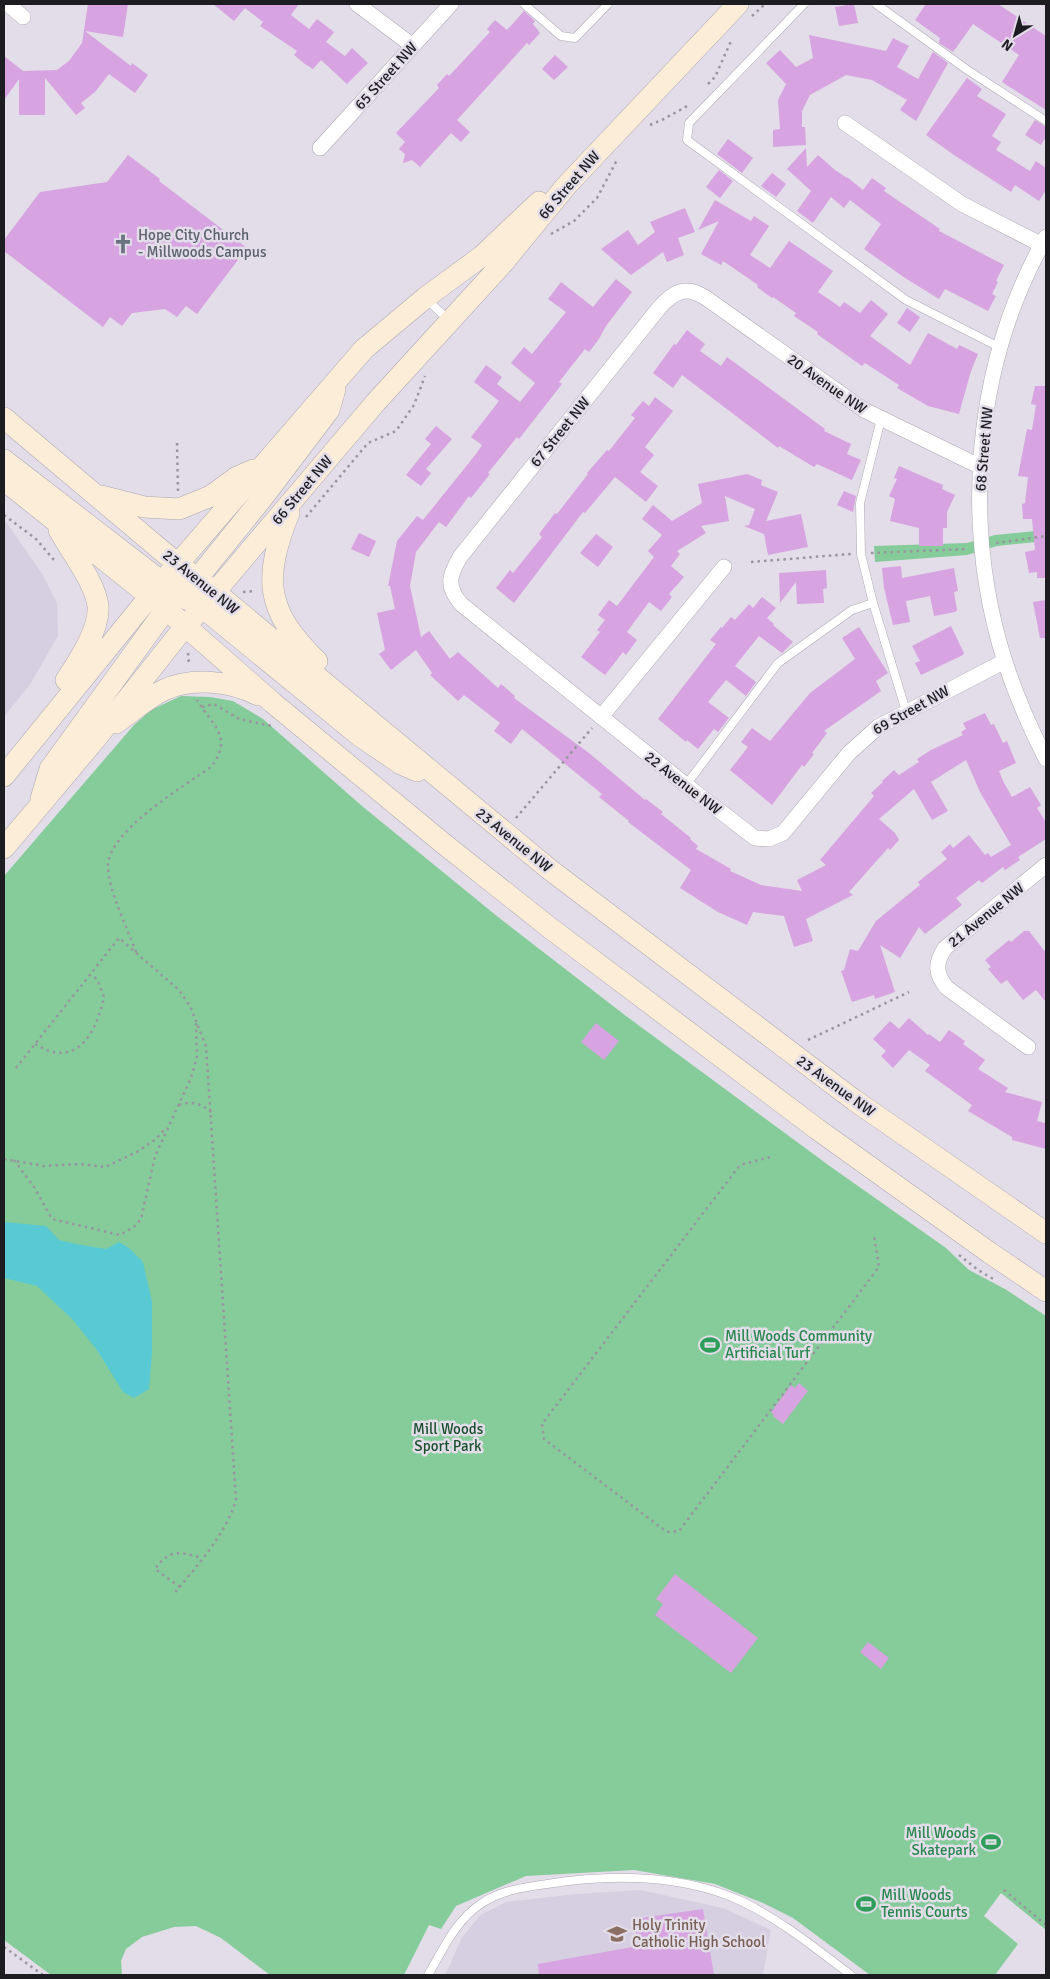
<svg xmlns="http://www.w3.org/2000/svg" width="1050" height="1979" font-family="Signika,sans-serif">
	<rect width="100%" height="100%" fill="#e2dde8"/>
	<path fill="#d6cfe1" d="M4,519L43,575L57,603L58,636L31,683L4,717Z
		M640,1890L723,1908L771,1930L763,1975H444L449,1967L461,1939L480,1915L506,1902L576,1894Z"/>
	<path fill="#85cc9a" d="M1046,530V541L997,546L967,555L875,562L874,546L967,543L995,535Z
		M181,696L210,697L233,701L263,719L362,806L498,917L626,1016L831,1167L946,1248L969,1270L1005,1289L1046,1316V1930L1001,1893L984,1916L1018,1944L995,1975H870L793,1918L763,1903L715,1884L634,1870L526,1876L456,1906L441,1929L429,1925L404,1975H270L221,1938L196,1926L174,1927L142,1937L126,1949L121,1961L122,1975H51L4,1940V876L134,725L151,710Z"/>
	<path fill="#59cad4" d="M4,1222L46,1226L59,1240L76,1244L106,1249L119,1242L129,1248L143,1262L152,1302V1353L149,1389L134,1398L123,1392L97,1350L73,1320L37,1286L4,1278Z"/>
	<path fill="#d7a3e0" d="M88,4H128L123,37L85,31L131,66L132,63L148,75L135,93L109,74L95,92L81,103L85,108L76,115L45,78V115H19V79L4,100V56L23,71L57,70L69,61L82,43Z
		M213,4H299L291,15L309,29L317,19L334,32L326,42L345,56L352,48L368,63L347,84L321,60L313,69L305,64L294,55L297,51L260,26L263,22L245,8L234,21Z
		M854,4L858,23L839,26L835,7Z
		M926,4H998L1046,36V110L1002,82L1019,55L973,24L953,52L939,43L940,38L915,20Z
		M524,11L535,21L533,24L540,33L529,45L527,43L457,120L470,132L461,142L451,133L420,167L412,160L403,163L405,154L399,149L405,142L396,133L439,88L437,85L447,74L449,76L490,32L487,29L495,20L507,30Z
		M809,35L886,51L893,38L909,46L897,67L918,79L933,52L948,63L916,121L900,110L907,100L872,80L846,75L810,95L802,111V127H805L806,145L773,147V130L780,129L778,100L786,84L766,63L780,50L796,67L813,58Z
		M555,55L568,67L554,80L542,69Z
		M967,78L982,89L977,96L1006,114L992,136L1001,142L996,150L1030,171L1036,161L1046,168V190L1039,201L1015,185L1011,192L954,155L926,135Z
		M1035,120L1046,127V137L1041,145L1025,135Z
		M728,139L753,158L742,173L717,154Z
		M806,148L807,167L818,155L835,170L847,178V177L863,190L872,178L886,188L884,191L940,229L939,231L1004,265L996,281L998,282L992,294L996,296L988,311L945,289L939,299L905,278L864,249L881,224L850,200L844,208L831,197L813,223L797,211L811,191L787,169Z
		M128,155L160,179L159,181L247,248L197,314L186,306L177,317L165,309L132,313L122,326L110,317L103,327L4,251V240L40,192L107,182Z
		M719,170L733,181L720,198L706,187Z
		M772,173L786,184L776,197L761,186Z
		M715,200L751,221L754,216L769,226L750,255L770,268L789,241L833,271L818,292L840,307L844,302L860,313L871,300L888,314L870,336L910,365L928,333L957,349L959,345L978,354L971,371L959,414L928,406L897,388L899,385L865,363L862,366L817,334L818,332L794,316L796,313L773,297L772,298L757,287L758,285L723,261L721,265L701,254L719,221L698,230Z
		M685,208L695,232L678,238L684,255L667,262L663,252L631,275L601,249L628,230L638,245L655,232L650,222Z
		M616,279L632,292L606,326L599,339L589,352L585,349L559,382L562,384L519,439L517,437L488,473L490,474L471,498L469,496L446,527L439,522L416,552L410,586L421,637L429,631L450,659L458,652L498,688L501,684L515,696L514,698L589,753L645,800L646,799L663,812L661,814L691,838L690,839L698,846L696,849L731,869L730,871L761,885L802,891L797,880L826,865L820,860L874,796L871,793L883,782L882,781L894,770L899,775L919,762L917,759L931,750L963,735L961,732L966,729L963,723L985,713L991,725L994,724L1003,743L1007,741L1016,763L999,771L1004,783L1012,797L1030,787L1041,805L1037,808L1046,822V839L1018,857L1020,860L1005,870L1003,867L982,883L979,880L956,898L962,905L925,934L919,927L900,958L880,945L895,992L875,999L874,995L852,1002L841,971L844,970L850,949L858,951L876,921L920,885L918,882L947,859L941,852L950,844L953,848L969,835L985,855L988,853L991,857L1011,845L980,792L966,760L931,782L948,811L932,820L914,789L879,819L895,833L899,840L890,850L888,848L849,892L853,895L806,919L813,941L794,947L784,916L753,912L747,925L718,912L680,888L691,870L628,822L629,821L599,797L602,794L522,729L511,744L494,731L500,723L464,695L458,701L430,675L432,673L416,650L391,670L379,654L385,650L377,613L395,609L390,586H388L397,541L417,516L423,520L476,454L482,445L471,437L499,401L474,382L486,365L502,377L497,384L520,402L535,383L511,363L524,347L532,354L566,312L548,299L561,282L593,307Z
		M907,308L920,317L910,332L897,323Z
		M687,330L705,344L700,351L721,366L727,357L825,429L824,431L851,444L847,454L861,460L852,480L817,464L814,467L779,446L778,448L682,375L673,388L653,373L674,344L676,345Z
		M1035,386H1046V578H1037V572L1029,573L1025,552L1035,550L1032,519H1023L1022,504L1025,503L1028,477L1018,476L1027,429L1032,430L1036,405L1031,404Z
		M655,397L673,411L645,447L654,455L640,472L658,486L646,502L615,477L585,513L583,512L514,603L496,588L510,570L513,573L542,537L539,534L555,513L557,514L588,474L587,473L607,450L609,451L635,418L631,415L643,401L649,406Z
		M436,426L452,439L426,469L431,473L421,486L406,475L431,444L425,439Z
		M899,466L943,485L942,489L955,495L947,512V528H943V546H919V528L890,521L895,499L889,496L897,479L894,478Z
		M747,474L762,480L761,485L778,492L766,521L801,514L808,547L768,555L764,534L744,526L749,525L755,509L725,496L729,521L701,526L706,533L677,551L680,554L671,566L684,577L669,594L672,597L661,611L649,602L627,632L637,640L626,655L623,652L605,675L581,657L600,632L597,630L605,620L598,615L609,600L617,606L654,557L648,551L662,535L642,519L653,505L672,521L702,503L698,484Z
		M844,491L856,496L853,512L837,505Z
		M359,533L376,541L369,557L351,549Z
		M596,534L613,547L598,567L580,553Z
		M901,566L902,578L954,568L958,591L954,592L957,610L955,612L934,616L930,596L906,601L910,622L893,625L884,588L882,568Z
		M826,570L827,588L823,589L824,603L797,604L796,582L780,603L779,573Z
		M762,597L776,608L767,618L774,624L773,625L793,642L782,653L759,636L735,666L756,682L746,696L726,680L708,702L729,718L718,732L714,729L698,749L687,740L686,742L658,719L716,644L710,640L721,627L722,628L731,617L735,620L749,604L753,608Z
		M1046,600V638H1040L1033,602Z
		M951,626L964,653L963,655L921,675L915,663L920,661L912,646Z
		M859,627L888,673L876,681L881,691L824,731L827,733L812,753L814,754L804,767L802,765L772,805L730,770L748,747L741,742L752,728L770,741L810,693L855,659L842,638Z
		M1024,931H1029L1046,953V1002L1036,990L1023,1000L1007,980L1001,984L988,969L991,967L985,960L1009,940L1011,942Z
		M909,1018L928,1035L929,1034L940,1042L949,1030L965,1041L963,1044L985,1060L978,1069L1008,1088L1005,1092L1042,1102L1037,1121L1046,1123V1149L1012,1140V1137L968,1111L972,1105L925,1071L930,1065L909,1050L893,1068L881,1056L886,1051L873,1039L890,1021L899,1029Z
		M596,1023L619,1041L604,1060L581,1042Z
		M799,1383L808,1391L783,1424L773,1416L774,1415L771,1412L791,1385L795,1388Z
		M675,1574L758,1638L731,1673L655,1615L663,1604L656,1599Z
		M868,1642L889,1658L881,1669L860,1652Z
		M703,1909L714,1975H539L538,1964L638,1946L634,1919Z"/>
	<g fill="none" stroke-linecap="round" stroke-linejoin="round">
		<defs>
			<path id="service" d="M524,4L561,36L575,38L608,4
				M804,4L689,123L687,140L906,300L1001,348
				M876,4L966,69L1046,121
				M427,300L449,320
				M881,419L860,503L861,554L873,603L906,711
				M686,785L778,663L852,610L873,603
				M428,1975C444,1948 455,1921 482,1903C502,1890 525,1887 547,1884C610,1874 682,1874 741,1901C781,1920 816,1949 851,1975"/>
			<path id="minor" d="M8,4L23,17
				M357,4L413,46
				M845,123L962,204L1046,247
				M320,148L451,4
				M1046,237C974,364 961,523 1005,662C1016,695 1030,728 1046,759
				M981,467L864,410L706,298C686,285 674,291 659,308L460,557C449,576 446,586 461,604L686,785L755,838L769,839L783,833L849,753L878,727L1005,661
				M601,717L724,567
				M1028,1047L947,988C935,974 935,963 945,948L1046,865"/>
			<path id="secondary" d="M4,418L168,556L215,592L549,869L854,1100L1046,1233
				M4,460L162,582L176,585
				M4,480L166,609L273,703L444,844L550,928L817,1129L990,1253L1046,1291
				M101,496L144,507L179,509L211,496L237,477L253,470
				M289,513C263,578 265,611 317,661
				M59,530C71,552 95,582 98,606C100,629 78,662 66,680
				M192,591L197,579L264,496L329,410L335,389
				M150,596C170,592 186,596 202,607L360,736L401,764L417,771
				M116,723C132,712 147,698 164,690C192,677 231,681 258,695
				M4,776L150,596L364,349L425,298L482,256L539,202
				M41,799L50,769L166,609L172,597
				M4,848L98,736L175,639L376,402L503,263L566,186L738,4"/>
		</defs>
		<use href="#service" stroke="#ada9b3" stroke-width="9"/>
		<use href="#minor" stroke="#ada9b3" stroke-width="16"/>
		<use href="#secondary" stroke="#ada9b3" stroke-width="22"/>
		<path stroke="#99959e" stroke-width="2.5" stroke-dasharray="2.5 4" stroke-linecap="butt" d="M752,16L765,4
			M708,84L715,77L732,39
			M650,125L664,119L689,105
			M551,234L574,221L597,198L617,160
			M177,443L178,491
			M4,515L36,539L54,560
			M306,517L368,443L396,431L414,405L425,376
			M996,543L1046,536
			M871,553L968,549
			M751,562L851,554
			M243,592L255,591
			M188,653L189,665
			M202,707L214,704L239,719L272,726
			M516,818L592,728
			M136,952C128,930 107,887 108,865C110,830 184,786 211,767C234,737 212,725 197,700
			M808,1040L909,992
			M35,1044C41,1047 47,1051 53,1052C85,1059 99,1021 104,997L97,979L91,975
			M16,1068L119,938L179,990L190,1006L206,1046L236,1500C226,1534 196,1567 173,1595
			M179,1105C192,1100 202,1104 212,1113
			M770,1157L740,1165L542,1424L544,1439L667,1532L679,1531L879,1267L874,1235
			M4,1159L44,1166L80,1164L105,1167L137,1152L156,1139L164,1130
			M14,1160L34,1187L52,1219L120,1235L135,1226L141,1219L155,1156L191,1078L197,1057L196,1023
			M959,1255L978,1270L995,1280
			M180,1587L155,1569C170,1548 180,1552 202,1558
			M1004,1890L1046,1925
			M4,1947L43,1975"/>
		<use href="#service" stroke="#fff" stroke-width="8"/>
		<use href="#minor" stroke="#fff" stroke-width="15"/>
		<use href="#secondary" stroke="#fcedd9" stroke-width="21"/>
	</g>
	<defs>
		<symbol id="church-bare" viewBox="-9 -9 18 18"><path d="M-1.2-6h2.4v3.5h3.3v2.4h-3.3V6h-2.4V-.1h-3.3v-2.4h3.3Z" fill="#6b7280" stroke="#e2dde8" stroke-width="2.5" paint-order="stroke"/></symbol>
		<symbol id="stadium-bare" viewBox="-9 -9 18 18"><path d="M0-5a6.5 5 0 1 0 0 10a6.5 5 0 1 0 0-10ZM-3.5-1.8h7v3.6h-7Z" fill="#2e9e5b" stroke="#e2dde8" stroke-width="2.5" paint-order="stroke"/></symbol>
		<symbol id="school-bare" viewBox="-9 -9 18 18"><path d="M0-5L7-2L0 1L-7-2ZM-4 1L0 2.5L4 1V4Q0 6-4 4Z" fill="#8d6e63" stroke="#e2dde8" stroke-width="2.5" paint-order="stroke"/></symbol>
	</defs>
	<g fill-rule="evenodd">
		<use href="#church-bare" x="109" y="230" width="28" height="28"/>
		<use href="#stadium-bare" x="696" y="1331" width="28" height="28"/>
		<use href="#stadium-bare" x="977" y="1828" width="28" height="28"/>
		<use href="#stadium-bare" x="852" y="1890" width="28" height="28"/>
		<use href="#school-bare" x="603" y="1920" width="28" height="28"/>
	</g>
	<g text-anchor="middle" stroke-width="5" stroke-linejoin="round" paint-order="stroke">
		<g font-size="15" fill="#1d1c20" stroke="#e2dde8">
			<text transform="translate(386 76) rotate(-48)" y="5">65 Street NW</text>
			<text transform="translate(569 185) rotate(-49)" y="5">66 Street NW</text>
			<text transform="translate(827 384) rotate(35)" y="5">20 Avenue NW</text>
			<text transform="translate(560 432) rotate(-51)" y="5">67 Street NW</text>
			<text transform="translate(984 449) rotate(-85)" y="5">68 Street NW</text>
			<text transform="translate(302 490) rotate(-50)" y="5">66 Street NW</text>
			<text transform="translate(201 582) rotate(39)" y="5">23 Avenue NW</text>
			<text transform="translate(911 710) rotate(-29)" y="5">69 Street NW</text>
			<text transform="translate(683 783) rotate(38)" y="5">22 Avenue NW</text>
			<text transform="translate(514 840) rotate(39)" y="5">23 Avenue NW</text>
			<text transform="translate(986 915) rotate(-39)" y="5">21 Avenue NW</text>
			<text transform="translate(836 1086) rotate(36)" y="5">23 Avenue NW</text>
		</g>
		<g font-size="15" fill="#5b616d" stroke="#e2dde8" text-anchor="start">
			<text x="138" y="240">Hope City Church<tspan x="138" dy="17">- Millwoods Campus</tspan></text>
		</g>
		<g font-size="15" fill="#27864d" stroke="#e2dde8" text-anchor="start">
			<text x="725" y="1341">Mill Woods Community<tspan x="725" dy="17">Artificial Turf</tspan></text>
			<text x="976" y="1838" text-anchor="end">Mill Woods<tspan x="976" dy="17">Skatepark</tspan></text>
			<text x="881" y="1900">Mill Woods<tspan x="881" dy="17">Tennis Courts</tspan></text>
		</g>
		<g font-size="15" fill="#194e2d" stroke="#e2dde8">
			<text x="448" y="1434">Mill Woods<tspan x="448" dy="17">Sport Park</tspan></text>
		</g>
		<g font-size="15" fill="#785e54" stroke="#e2dde8" text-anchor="start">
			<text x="632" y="1930">Holy Trinity<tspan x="632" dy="17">Catholic High School</tspan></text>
		</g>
	</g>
	<rect width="1050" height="1979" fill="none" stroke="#1d1c20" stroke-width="10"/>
	<g transform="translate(1015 35) rotate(217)" stroke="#e2dde8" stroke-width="4" paint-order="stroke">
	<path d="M0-4L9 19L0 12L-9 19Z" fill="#1d1c20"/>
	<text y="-8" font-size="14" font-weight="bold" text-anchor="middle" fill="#1d1c20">N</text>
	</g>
</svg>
